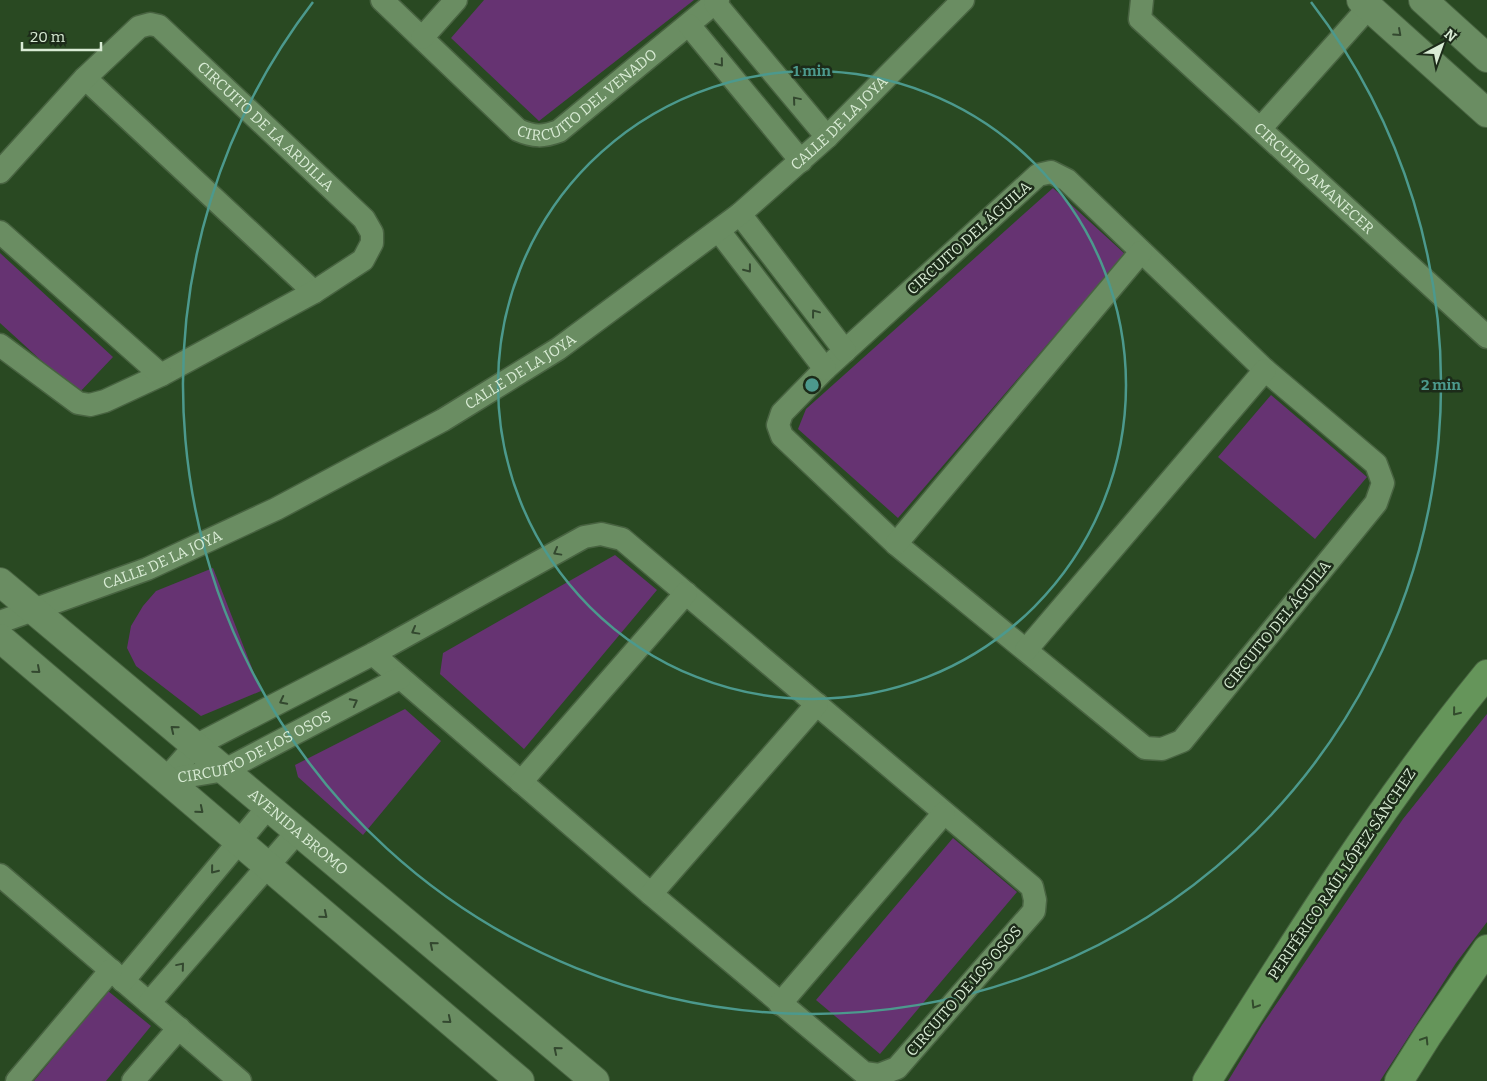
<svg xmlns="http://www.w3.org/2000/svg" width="1487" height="1081" font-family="Bitter,serif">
	<rect width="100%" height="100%" fill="#294922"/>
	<path fill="#663372" d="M484,0H694L539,121L451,38Z
		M1053,188L1125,254L898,518L798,429L806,409Z
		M0,253L113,357L78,394L0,323Z
		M1271,395L1367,477L1315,539L1218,457Z
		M615,555L657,590L524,749L440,674L443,653Z
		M213,568L261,691L201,716L136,666L127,648L131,626L143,606L156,591Z
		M405,709L441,741L363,835L298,777L295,765Z
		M1487,714V922L1456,963L1380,1081H1228L1262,1025L1403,819Z
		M953,838L1017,892L880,1054L816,1000Z
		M108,991L151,1026L106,1081H34Z"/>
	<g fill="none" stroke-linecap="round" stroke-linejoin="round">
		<defs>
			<g id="street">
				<path id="s1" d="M382,0L518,130C534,137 543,137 559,131L718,0"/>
				<path id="s2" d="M1142,0L1140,19L1487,337"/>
				<path d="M715,3L827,137"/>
				<path d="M689,25L801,161"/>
				<path d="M422,38L456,0"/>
				<path d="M85,78L314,292"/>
				<path d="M1260,129L1369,7"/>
				<path id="s3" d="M0,172L85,78L139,27L150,24L159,26L364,219L372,233V243L363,260L314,292L161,375L105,401L90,405L78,403L0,345"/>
				<path d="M1051,172L1067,180L1265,370L1376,464L1383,483L1376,503L1182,741L1162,749L1145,748L896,544L782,436L778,425L782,413L825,369L1038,175Z"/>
				<path d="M740,214L845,351"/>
				<path d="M719,231L825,369"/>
				<path d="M0,232L161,375"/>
				<path d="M896,544L1141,252"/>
				<path id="s4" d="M0,622L147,569L276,509L443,420L558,349L740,214L827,137L963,0"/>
				<path d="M1026,650L1265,370"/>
				<path d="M165,780L195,746L373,654L584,537L601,534L622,539L1032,887L1035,900L1034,911L897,1068L879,1075L864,1073L651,894L373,654"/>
				<path id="s5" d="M165,780L225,770L400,678"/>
				<path d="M521,782L686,593"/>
				<path d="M0,875L240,1081"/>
				<path d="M651,894L817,704"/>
				<path d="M123,981L268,807"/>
				<path d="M149,1003L298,831"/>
				<path d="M780,1004L944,813"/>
				<path d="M17,1081L111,970"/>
				<path d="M133,1081L179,1028"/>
			</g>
			<g id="secondary">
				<path d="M1361,0L1487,113"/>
				<path d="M1423,0L1487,58"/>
				<path id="s6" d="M0,582L595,1081"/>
				<path d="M0,638L520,1081"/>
			</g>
			<path id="primary" d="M1207,1081C1295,941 1382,802 1487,674
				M1399,1081L1428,1035L1487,949"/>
		</defs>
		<use href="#street" stroke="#486341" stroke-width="25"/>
		<use href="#secondary" stroke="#486341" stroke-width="30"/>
		<use href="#primary" stroke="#486341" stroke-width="30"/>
		<use href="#street" stroke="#6a8d62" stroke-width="22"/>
		<use href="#secondary" stroke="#6a8d62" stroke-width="28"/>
		<use href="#primary" stroke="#65955a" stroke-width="28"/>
	</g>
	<defs><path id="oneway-chevron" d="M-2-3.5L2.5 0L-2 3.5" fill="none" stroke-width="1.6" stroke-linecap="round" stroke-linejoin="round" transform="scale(1.25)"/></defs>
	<g stroke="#33482f">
		<use href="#oneway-chevron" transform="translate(1398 33) rotate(42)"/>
		<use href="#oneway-chevron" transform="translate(720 63) rotate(51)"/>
		<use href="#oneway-chevron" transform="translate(796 100) rotate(-130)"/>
		<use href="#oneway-chevron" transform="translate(748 269) rotate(52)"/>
		<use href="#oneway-chevron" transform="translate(815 313) rotate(-127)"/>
		<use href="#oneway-chevron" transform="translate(557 552) rotate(151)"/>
		<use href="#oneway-chevron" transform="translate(415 631) rotate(151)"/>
		<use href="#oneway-chevron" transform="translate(37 670) rotate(41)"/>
		<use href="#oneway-chevron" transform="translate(283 701) rotate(153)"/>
		<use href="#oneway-chevron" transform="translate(354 702) rotate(-28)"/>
		<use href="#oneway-chevron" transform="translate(174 729) rotate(-141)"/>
		<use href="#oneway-chevron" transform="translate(200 810) rotate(40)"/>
		<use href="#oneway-chevron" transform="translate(214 870) rotate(129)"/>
		<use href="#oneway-chevron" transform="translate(324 915) rotate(40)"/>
		<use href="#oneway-chevron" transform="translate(433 945) rotate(-140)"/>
		<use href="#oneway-chevron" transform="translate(181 966) rotate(-50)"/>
		<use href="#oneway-chevron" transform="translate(448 1020) rotate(40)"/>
		<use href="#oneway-chevron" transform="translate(557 1050) rotate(-140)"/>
	</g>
	<g stroke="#324b2c">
		<use href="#oneway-chevron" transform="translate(1456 712) rotate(129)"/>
		<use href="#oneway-chevron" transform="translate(1255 1005) rotate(122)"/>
		<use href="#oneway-chevron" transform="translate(1425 1040) rotate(-58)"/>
	</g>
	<g fill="none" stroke="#4c998d" stroke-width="2.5">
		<circle cx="812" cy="385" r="314"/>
		<path d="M1311 2A629 629 0 1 1 313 2"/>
	</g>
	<g text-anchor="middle" stroke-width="5" stroke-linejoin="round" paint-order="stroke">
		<g font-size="15" fill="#d9ecd5" stroke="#1c2b19">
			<text dy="5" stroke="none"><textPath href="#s1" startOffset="271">CIRCUITO DEL VENADO</textPath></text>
			<text dy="5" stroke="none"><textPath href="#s4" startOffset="984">CALLE DE LA JOYA</textPath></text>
			<text dy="5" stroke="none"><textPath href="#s3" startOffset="368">CIRCUITO DE LA ARDILLA</textPath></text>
			<text dy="5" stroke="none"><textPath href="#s2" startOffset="255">CIRCUITO AMANECER</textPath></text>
			<text transform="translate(969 238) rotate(-42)" y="5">CIRCUITO DEL ÁGUILA</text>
			<text dy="5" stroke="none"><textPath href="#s4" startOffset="579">CALLE DE LA JOYA</textPath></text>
			<text dy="5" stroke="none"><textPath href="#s4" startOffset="174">CALLE DE LA JOYA</textPath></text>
			<text transform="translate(1277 625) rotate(-51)" y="5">CIRCUITO DEL ÁGUILA</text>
			<text dy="5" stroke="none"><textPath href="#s5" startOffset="96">CIRCUITO DE LOS OSOS</textPath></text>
			<text dy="5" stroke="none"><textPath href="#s6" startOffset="389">AVENIDA BROMO</textPath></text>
			<text transform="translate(1342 874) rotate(-56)" y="5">PERIFÉRICO RAÚL LÓPEZ SÁNCHEZ</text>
			<text transform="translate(964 991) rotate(-49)" y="5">CIRCUITO DE LOS OSOS</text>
		</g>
	</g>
	<circle cx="812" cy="385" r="8" fill="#4c998d" stroke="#1c2b19" stroke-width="2.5"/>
	<g font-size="15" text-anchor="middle" font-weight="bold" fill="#4c998d" stroke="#1c2b19" stroke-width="5" stroke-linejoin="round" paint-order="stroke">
		<text x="812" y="76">1 min</text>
		<text x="1441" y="390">2 min</text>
	</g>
	<g transform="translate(1442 45) rotate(41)" stroke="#1c2b19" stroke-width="4" paint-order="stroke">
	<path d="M0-4L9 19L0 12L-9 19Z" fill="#d9ecd5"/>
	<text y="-8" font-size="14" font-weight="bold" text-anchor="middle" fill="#d9ecd5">N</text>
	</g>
	<path d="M22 42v8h79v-8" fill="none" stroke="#d9ecd5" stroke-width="2.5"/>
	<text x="30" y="42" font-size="15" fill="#d9ecd5" stroke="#1c2b19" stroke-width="4" paint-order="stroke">20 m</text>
</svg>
